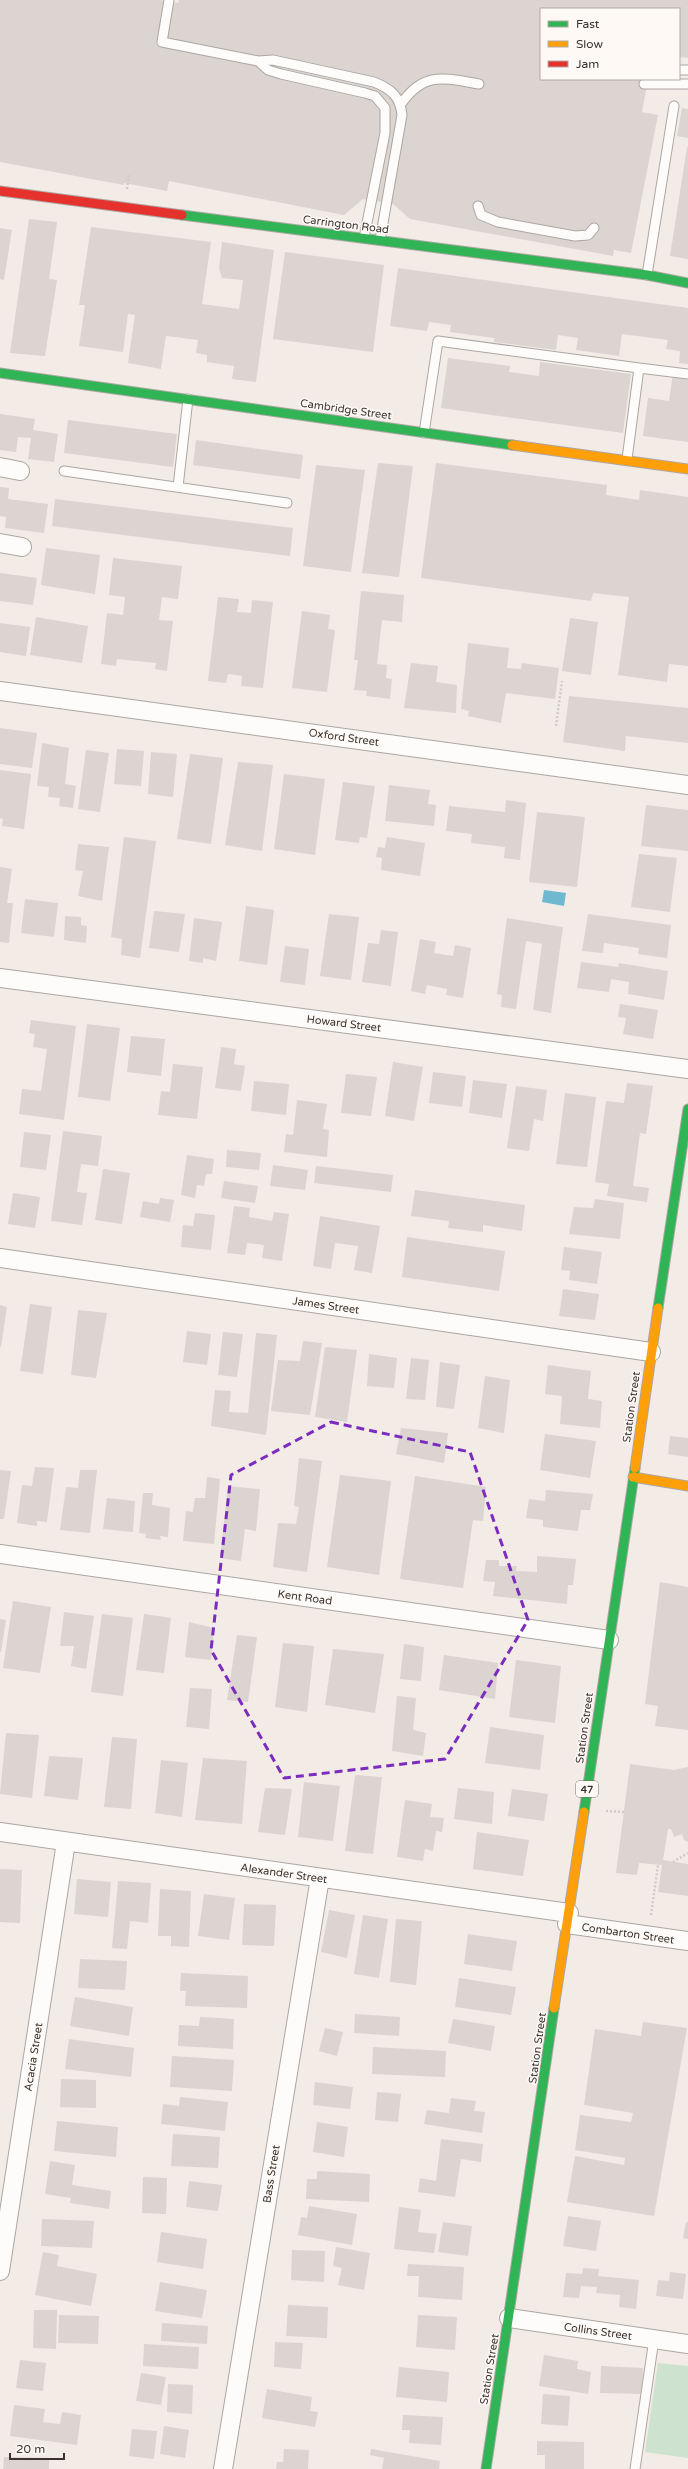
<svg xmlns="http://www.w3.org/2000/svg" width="688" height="2469" font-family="'Varela Round',sans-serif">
	<rect width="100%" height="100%" fill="#f3ebe6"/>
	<path fill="#cde3cf" d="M658,2363L688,2366V2458L645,2452Z"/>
	<path fill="#6fb9d0" d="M544,890L566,893L564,906L542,902Z"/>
	<path fill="#dbd4d1" d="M0,0H160L178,3L179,0H688V58L679,57V9H541V79H648L642,112L658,115L631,253L614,250L613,256L410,219L393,204L363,199L344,215L169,181L167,191L124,183V185L0,162Z
		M682,108L688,109V138L677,136Z
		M687,147H688V259L670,256Z
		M29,219L57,222L49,279L57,280L45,356L10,353Z
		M91,227L211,242L202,304L239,309L243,280L222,278L219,268L222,242L274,250L256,382L232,379L234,366L207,362V355L196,353L198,340L166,336L161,369L128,363L135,315L128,314L123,352L79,346L85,305H79Z
		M0,228L12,230L4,280L0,279Z
		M285,252L384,265L373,352L273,339Z
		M398,268L688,308V364L679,363L680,351L666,349L668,340L622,334L619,356L576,350L578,338L558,335L556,350L494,342V338L450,332L451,325L429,322L427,331L390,326Z
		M448,358L510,366L509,372L539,376L540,362L631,374L623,433L441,408Z
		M673,373L688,375V442L643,436L648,398L669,401Z
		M0,414L35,419L33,430L58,434L54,462L28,459L31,438L18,437L16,452L0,450Z
		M68,420L177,434L173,467L64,453Z
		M196,440L303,455L300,479L193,465Z
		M378,463L413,466L399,577L362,573Z
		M436,463L607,485L606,495L639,500L640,490L688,497V666L669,664L667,682L618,675L629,597L593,593L591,601L421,578Z
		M316,465L365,470L351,572L303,566Z
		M0,487L9,488L8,499L48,504L44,533L5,528L6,517L0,516Z
		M55,499L293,528L290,556L52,526Z
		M46,548L100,555L95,594L41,585Z
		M113,558L182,566L178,599L162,597L159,620L173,621L167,671L155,669L156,663L117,659L116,666L101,664L107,613L123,615L125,597L109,595Z
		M0,573L37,578L33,605L0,601Z
		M361,591L404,595L402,622L382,620L377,664L387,665L386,678L392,679L390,699L366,696L367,691L354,690L358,660H354Z
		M218,597L239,599L237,612L251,613L252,600L273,602L263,688L241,686L242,676L228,674L226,683L208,681Z
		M302,611L330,615L328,629L335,630L327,692L292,688Z
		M36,617L88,626L82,663L30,655Z
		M570,618L598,622L591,675L562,671Z
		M0,623L30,627L26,656L0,652Z
		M468,643L509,648L507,668L521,669L522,663L559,668L555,699L506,693L501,723L468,716L469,711L461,709Z
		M411,663L438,666L436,682L457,685L456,713L404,708Z
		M569,696L688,708V743L626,736L625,751L563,742Z
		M0,728L37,733L32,768L0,764Z
		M42,743L69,748L65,784L76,786L73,808L59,806L60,798L48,797L49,787L37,786Z
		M117,749L144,751L141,786L114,784Z
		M86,750L109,753L100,812L78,809Z
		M151,752L177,754L173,797L148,794Z
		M190,754L223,758L211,844L177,839Z
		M238,762L273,765L262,851L225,845Z
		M0,770L31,774L24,829L2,826L3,819L0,818Z
		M284,774L325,779L315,855L274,849Z
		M343,782L375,786L367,838L360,837L359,843L335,840Z
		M389,785L430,790L428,804L436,805L434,826L385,821Z
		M506,800L526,803L520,860L504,858L505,847L471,843L472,834L446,831L449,806L505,812Z
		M646,805L688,810V851L641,846Z
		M537,812L585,817L577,887L529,882Z
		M124,837L156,841L140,958L121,955L122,939L111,937Z
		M387,837L425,843L420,876L381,870L382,858L376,857L378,847L385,848Z
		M78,844L109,847L102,901L78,896L83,871L75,870Z
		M639,854L677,858L670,912L631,907Z
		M0,867L12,869L7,903H13L9,943L0,942Z
		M25,899L58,903L54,937L21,933Z
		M246,906L274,910L267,965L239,961Z
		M154,911L185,914L179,952L149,948Z
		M329,914L359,917L351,980L320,976Z
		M588,914L671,925L667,958L638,954L639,948L604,943L603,953L582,951Z
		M65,916L81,917V925L87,926L86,943L64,940Z
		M194,918L222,922L216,961L203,958V963L189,961Z
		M507,918L563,927L551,1013L533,1010L542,944L526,941L516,1009L501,1007L502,995L497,994Z
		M381,930L398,932L391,986L362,982L368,943L379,944Z
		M420,939L436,942L434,953L453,956L455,945L471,948L463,998L446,995L447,989L427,985L425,994L411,991Z
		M285,946L309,949L305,985L280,982Z
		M581,962L618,967L619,963L668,971L664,1000L628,994L629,982L611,979L609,992L577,988Z
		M620,1004L658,1010L653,1039L623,1034L626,1018L618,1017Z
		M31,1020L76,1026L64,1120L19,1114L22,1089L41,1091L47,1049L33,1047L35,1034L29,1033Z
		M87,1024L120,1028L110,1101L78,1097Z
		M131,1036L165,1039L161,1076L127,1072Z
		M221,1047L236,1049L234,1064L245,1066L241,1091L215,1088Z
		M393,1062L423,1067L414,1121L385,1116Z
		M173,1064L203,1067L197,1119L158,1115L161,1091L170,1092Z
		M433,1072L466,1076L462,1107L429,1103Z
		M346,1074L377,1077L371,1116L341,1113Z
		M473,1080L507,1084L502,1118L469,1113Z
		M254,1081L289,1084L286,1115L251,1111Z
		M627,1083L653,1086L646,1134L640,1133L633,1186L649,1188L647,1202L607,1196L609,1184L595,1182L606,1101L624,1103Z
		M516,1086L547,1090L543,1121L534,1119L529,1151L507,1148Z
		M565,1093L596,1097L587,1167L556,1164Z
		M297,1100L327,1104L323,1129L329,1130L327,1157L284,1152L286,1134L293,1135Z
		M63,1131L102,1136L98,1166L81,1164L77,1192L87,1193L82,1225L51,1221Z
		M24,1132L51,1135L46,1170L20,1167Z
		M227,1150L261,1153L259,1170L226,1167Z
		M187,1155L214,1159L212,1174H206L204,1186L197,1185L195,1198L181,1195Z
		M273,1165L308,1170L305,1190L270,1186Z
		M316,1166L393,1175L391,1192L314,1183Z
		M103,1169L130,1173L122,1224L95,1220Z
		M224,1181L258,1186L255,1203L221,1198Z
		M415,1190L525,1205L522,1231L483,1225V1232L448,1228L449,1221L411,1216Z
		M13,1193L40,1197L35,1228L8,1224Z
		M160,1198L174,1200L170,1222L140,1217L143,1201L159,1204Z
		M595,1199L624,1203L620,1239L569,1234L574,1207L593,1208Z
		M234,1206L250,1208L249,1217L272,1221L274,1212L289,1214L282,1261L262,1258L264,1245L247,1243L245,1255L227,1253Z
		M195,1213L215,1215L211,1250L181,1247L183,1225L193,1226Z
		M320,1216L380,1226L372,1273L354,1270L358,1246L335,1243L331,1269L313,1266Z
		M407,1237L505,1251L499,1291L402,1277Z
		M564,1247L602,1252L597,1284L569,1280L570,1271L561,1270Z
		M563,1289L599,1294L595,1320L559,1316Z
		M30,1304L52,1307L43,1374L20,1371Z
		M0,1305L7,1307L1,1347H0Z
		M78,1310L107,1313L96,1378L71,1375Z
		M187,1331L211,1334L207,1365L183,1362Z
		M223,1332L243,1334L237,1377L218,1375Z
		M256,1333L277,1335L266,1435L211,1426L215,1390L231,1391L229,1412L248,1413Z
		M303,1341L322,1343L310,1415L271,1411L278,1360L300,1361Z
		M325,1347L357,1350L347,1422L315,1417Z
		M369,1354L397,1358L394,1388L367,1386Z
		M411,1358L429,1360L425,1400L406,1399Z
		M440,1362L460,1365L454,1409L436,1407Z
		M548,1365L591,1371L588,1399L602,1401L600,1428L560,1424L562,1396L545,1394Z
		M485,1376L510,1380L504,1433L478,1428Z
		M401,1428L448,1433L444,1463L396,1454Z
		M545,1434L596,1441L590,1478L540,1470Z
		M670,1436L688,1438V1457L668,1454Z
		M299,1458L322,1461L307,1572L273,1567L278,1523L296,1524L299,1507L294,1506Z
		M35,1467L54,1468L47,1522L37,1521V1526L17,1523L22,1485L32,1486Z
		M0,1470L11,1471L4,1519H0Z
		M80,1470H97L90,1533L60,1530L66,1487L78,1488Z
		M340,1475L391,1481L379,1575L327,1567Z
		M415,1476L486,1487L483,1521L473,1520L463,1588L400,1579Z
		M207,1477L220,1479L214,1544L183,1541L186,1511L193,1512L195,1498H205Z
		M228,1486L260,1489L256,1531L245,1529L241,1561L220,1558Z
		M546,1490L593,1494L590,1510H581L578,1531L543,1527V1520L526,1518L529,1499L545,1501Z
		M143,1493H153L152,1505L170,1508L168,1537L160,1536L161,1540L145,1538L146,1534L139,1533Z
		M107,1498L135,1501L133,1532L103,1529Z
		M537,1556L576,1559L573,1585H568L567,1604L493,1596L495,1582L483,1581L486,1560H499V1566H517L516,1571L537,1572Z
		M660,1582L688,1587V1730L655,1726L658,1706L645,1704Z
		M13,1601L51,1607L40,1673L3,1668Z
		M64,1612L94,1616L86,1669L71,1666L74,1646H60Z
		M102,1614L133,1618L123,1696L91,1692Z
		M144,1614L171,1618L164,1673L136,1670Z
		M0,1619L6,1620L1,1652H0Z
		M189,1622L214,1628L211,1660L185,1657Z
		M237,1635L257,1637L248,1702L227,1700Z
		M283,1643L314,1646L307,1712L275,1707Z
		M404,1644L424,1647L421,1681L400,1679Z
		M333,1649L384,1654L375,1713L325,1705Z
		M444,1655L498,1663L495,1699L439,1690Z
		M516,1660L561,1666L555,1723L509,1717Z
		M190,1688L212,1689L209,1729L186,1727Z
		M397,1696L416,1698L413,1730L426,1733L423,1756L392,1751Z
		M490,1727L544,1735L540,1770L485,1763Z
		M6,1733L39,1735L32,1798L0,1794Z
		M112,1737L137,1739L131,1809L104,1807Z
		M49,1756L83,1758L78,1800L44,1796Z
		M203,1758L247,1761L242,1824L195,1820Z
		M161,1760L188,1763L182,1817L155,1813Z
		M630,1764L674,1770L688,1767V1842L684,1840L682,1834L674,1837L671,1829H668L663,1860L688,1864V1896L658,1892L662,1865L639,1863L637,1875L616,1873Z
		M355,1775L382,1777L373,1854L345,1851Z
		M304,1782L340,1786L333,1841L298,1837Z
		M265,1788L292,1789L285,1835L258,1832Z
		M458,1788L494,1792L492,1824L454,1819Z
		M512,1789L548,1794L544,1821L508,1816Z
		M405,1800L432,1804L430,1817L444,1818L442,1832L436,1831L433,1851L425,1849L423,1861L397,1857Z
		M477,1832L529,1840L523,1876L473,1869Z
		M0,1869L22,1870L20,1923L0,1922Z
		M77,1879L111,1882L108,1917L74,1914Z
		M118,1881L151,1883L148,1923L130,1921L127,1949L112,1948Z
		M160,1889L191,1891L189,1947L171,1946V1936H158Z
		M204,1894L235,1898L229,1940L198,1936Z
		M244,1904L276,1905L274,1946L242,1945Z
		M329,1910L355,1915L347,1958L321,1952Z
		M363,1915L388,1919L379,1978L354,1974Z
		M396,1919L422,1921L416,1985L390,1982Z
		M468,1934L517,1941L512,1971L464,1964Z
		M80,1959L127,1961L125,1990L78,1988Z
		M181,1973L248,1976L247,2008L185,2006L186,1991H180Z
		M459,1978L516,1987L511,2015L455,2007Z
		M75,1997L133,2007L129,2036L70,2026Z
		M355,2014L400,2017L399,2036L354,2033Z
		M200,2017L234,2019L233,2049L178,2046L179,2025L199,2026Z
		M453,2019L495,2026L491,2051L448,2043Z
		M643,2022L687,2028L654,2216L567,2202L575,2156L624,2165L625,2158L575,2150L580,2115L631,2122L633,2113L584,2105L595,2029L641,2036Z
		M325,2028L343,2032L337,2056L319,2051Z
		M69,2039L134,2048L131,2077L65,2069Z
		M373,2047L446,2051L445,2077L372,2074Z
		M172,2056L234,2060L232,2091L170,2087Z
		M61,2079L96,2080V2108L60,2107Z
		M315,2082L353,2087L350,2109L313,2105Z
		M377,2092L401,2094L398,2122L375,2120Z
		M180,2097L228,2102L225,2131L161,2124L163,2104L179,2106Z
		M451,2098L476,2101L474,2111L485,2112L482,2133L424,2124L427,2110L449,2113Z
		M57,2121L118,2127L116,2157L54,2151Z
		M317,2122L348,2127L344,2157L313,2152Z
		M173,2134L220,2137L218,2168L171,2166Z
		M441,2139L483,2144L481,2162L461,2159L455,2197L418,2192L420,2178L436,2181Z
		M50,2161L75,2165L72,2185L111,2191L109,2209L70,2203L71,2198L45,2194Z
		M317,2171L370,2174L369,2202L306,2199L307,2179H317Z
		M143,2177L167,2178L166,2214L142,2213Z
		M189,2181L222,2185L218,2211L186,2207Z
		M309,2206L357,2214L352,2245L298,2235L301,2217L307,2218Z
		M399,2207L421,2210L418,2232L437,2234L434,2253L394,2249Z
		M568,2216L601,2221L596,2251L563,2246Z
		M42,2219L94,2221L92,2248L41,2246Z
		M443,2222L472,2226L468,2256L438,2252Z
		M686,2222H688V2239L683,2238Z
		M161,2232L207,2239L203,2269L157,2262Z
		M336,2247L370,2253L364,2290L338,2285L342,2268L333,2266Z
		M292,2250L325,2251L324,2282L291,2280Z
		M43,2252L59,2255L57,2266L97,2274L91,2306L35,2295Z
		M408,2264L464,2267L462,2300L418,2297L419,2276H407Z
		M583,2268L599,2269L598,2276L639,2280L636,2309L619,2307L620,2295L596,2293L597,2287L581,2286L579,2298L563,2297L566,2273L582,2274Z
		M670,2272L686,2274L683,2299L656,2296L658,2280L669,2281Z
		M160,2282L207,2290L202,2318L155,2311Z
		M288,2305L328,2307L327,2338L286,2336Z
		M34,2310H57L56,2349L33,2348Z
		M59,2315L99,2316L98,2344L58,2343Z
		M418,2315L457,2317L455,2350L416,2347Z
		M162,2323L208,2326L207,2344L161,2341Z
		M275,2342L303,2343L301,2369L274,2367Z
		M144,2344L199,2347L198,2369L143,2366Z
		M544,2355L578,2361L577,2369L591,2372L588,2394L539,2386Z
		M20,2360L46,2363L43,2391L16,2388Z
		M601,2366L643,2368L642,2394L600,2393Z
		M399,2367L449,2372L447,2402L396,2397Z
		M141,2373L166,2377L161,2405L136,2401Z
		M168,2384L193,2385L192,2414L167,2412Z
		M267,2389L312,2397L310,2411L318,2412L315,2427L262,2418Z
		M543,2394L570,2396L568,2426L541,2424Z
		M14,2405L45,2409L43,2422L60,2424L62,2412L81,2415L77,2445L10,2436Z
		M403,2415L443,2417L441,2445L409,2443L410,2430H402Z
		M164,2426L189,2430L185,2458L160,2454Z
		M132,2429L157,2431L154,2459L129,2456Z
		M537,2441L584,2442V2469H545V2455H537Z
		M284,2449L309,2450L308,2469H276L277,2462H283Z
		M371,2449L440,2461L439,2469H382L384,2458L370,2455Z
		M4,2457L49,2458V2469H3Z"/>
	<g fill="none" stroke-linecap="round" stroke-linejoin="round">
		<defs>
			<path id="lane" d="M169,0L162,42L258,61L273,60L374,82C391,89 400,96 402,115L380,240
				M258,61L268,70L281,74L365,93L375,96L385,108V133L364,238
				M679,70H688
				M644,84H688
				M401,104C424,71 444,78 479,84
				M478,206L481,215L498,222L575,236L588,235L594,228
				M647,275L674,106
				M424,433L438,341L639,368
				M627,459L639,368L688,374
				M64,471L287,503
				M178,487L188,399
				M635,2469L654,2339"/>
			<path id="street" d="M0,467L20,471
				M0,543L22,547
				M0,691L688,785
				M0,978L688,1069
				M0,1258L651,1352
				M0,1554L609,1640
				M0,1832L569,1913
				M567,1924L688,1941
				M0,2271L66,1842
				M509,2318L688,2344
				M223,2469L320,1878"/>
			<path id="fast" d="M182,215L647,275L688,283
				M0,373L512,445
				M658,1308L688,1109
				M584,1812L635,1468
				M486,2469L554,2008"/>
			<path id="slow" d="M512,445L688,469
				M635,1468L658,1308
				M633,1477L688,1486
				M554,2008L584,1812"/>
			<path id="jam" d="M0,191L182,215"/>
		</defs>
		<use href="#lane" stroke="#aca6a2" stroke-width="11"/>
		<use href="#street" stroke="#aca6a2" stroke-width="20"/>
		<use href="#fast" stroke="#aca6a2" stroke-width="11"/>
		<use href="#slow" stroke="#aca6a2" stroke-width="11"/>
		<use href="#jam" stroke="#aca6a2" stroke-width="11"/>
		<path stroke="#cfcdcb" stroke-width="2.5" stroke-dasharray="2 2" stroke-linecap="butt" d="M127,189L129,174
			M556,726L562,681
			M606,1811L624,1812
			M673,1862L688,1853
			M651,1915L658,1865"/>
		<use href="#lane" stroke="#fdfcfb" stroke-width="9"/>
		<use href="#street" stroke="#fdfcfb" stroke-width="18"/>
		<use href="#fast" stroke="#30b455" stroke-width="9"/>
		<use href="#slow" stroke="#ff9f0a" stroke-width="9"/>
		<use href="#jam" stroke="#e5322d" stroke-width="9"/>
	</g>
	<path fill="none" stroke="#7b2cbf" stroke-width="3" stroke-dasharray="8 5" stroke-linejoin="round" d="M331,1422L470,1452L528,1620L445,1759L284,1778L211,1650L231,1475Z"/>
	<g text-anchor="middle" stroke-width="3" stroke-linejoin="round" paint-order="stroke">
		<rect fill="#fff9f6" stroke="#746f6b" stroke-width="1" x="576" y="1781" width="22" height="16" rx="3"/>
		<g font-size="10" font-weight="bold" fill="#393430">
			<text x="587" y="1793">47</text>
		</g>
		<g font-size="11" fill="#393430" stroke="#fff9f6">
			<text transform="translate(346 224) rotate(7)" y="4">Carrington Road</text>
			<text transform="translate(346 409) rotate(8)" y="4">Cambridge Street</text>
			<text transform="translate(344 737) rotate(8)" y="4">Oxford Street</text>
			<text transform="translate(344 1023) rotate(7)" y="4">Howard Street</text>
			<text transform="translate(326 1305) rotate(8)" y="4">James Street</text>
			<text transform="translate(631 1407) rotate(-82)" y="4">Station Street</text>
			<text transform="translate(305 1597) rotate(8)" y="4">Kent Road</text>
			<text transform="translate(584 1728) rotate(-82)" y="4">Station Street</text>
			<text transform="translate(284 1873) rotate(8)" y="4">Alexander Street</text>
			<text transform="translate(628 1933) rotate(8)" y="4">Combarton Street</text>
			<text transform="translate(537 2048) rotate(-82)" y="4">Station Street</text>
			<text transform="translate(33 2057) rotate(-81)" y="4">Acacia Street</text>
			<text transform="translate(271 2174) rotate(-81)" y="4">Bass Street</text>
			<text transform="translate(598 2331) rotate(8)" y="4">Collins Street</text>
			<text transform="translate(489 2369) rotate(-81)" y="4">Station Street</text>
		</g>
	</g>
	<rect x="540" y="8" width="140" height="72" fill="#fff9f6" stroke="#b0aaa7"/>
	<rect x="548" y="21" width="20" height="6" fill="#30b455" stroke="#b0aaa7"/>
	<text x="576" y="28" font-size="12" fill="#393430">Fast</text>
	<rect x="548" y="41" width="20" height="6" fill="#ff9f0a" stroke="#b0aaa7"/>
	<text x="576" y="48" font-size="12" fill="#393430">Slow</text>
	<rect x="548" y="61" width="20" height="6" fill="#e5322d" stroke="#b0aaa7"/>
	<text x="576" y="68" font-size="12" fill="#393430">Jam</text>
	<path d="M10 2453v6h54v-6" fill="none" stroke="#393430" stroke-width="2"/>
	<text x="16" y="2453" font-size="12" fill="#393430" stroke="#fff9f6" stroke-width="3" paint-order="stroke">20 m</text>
</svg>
